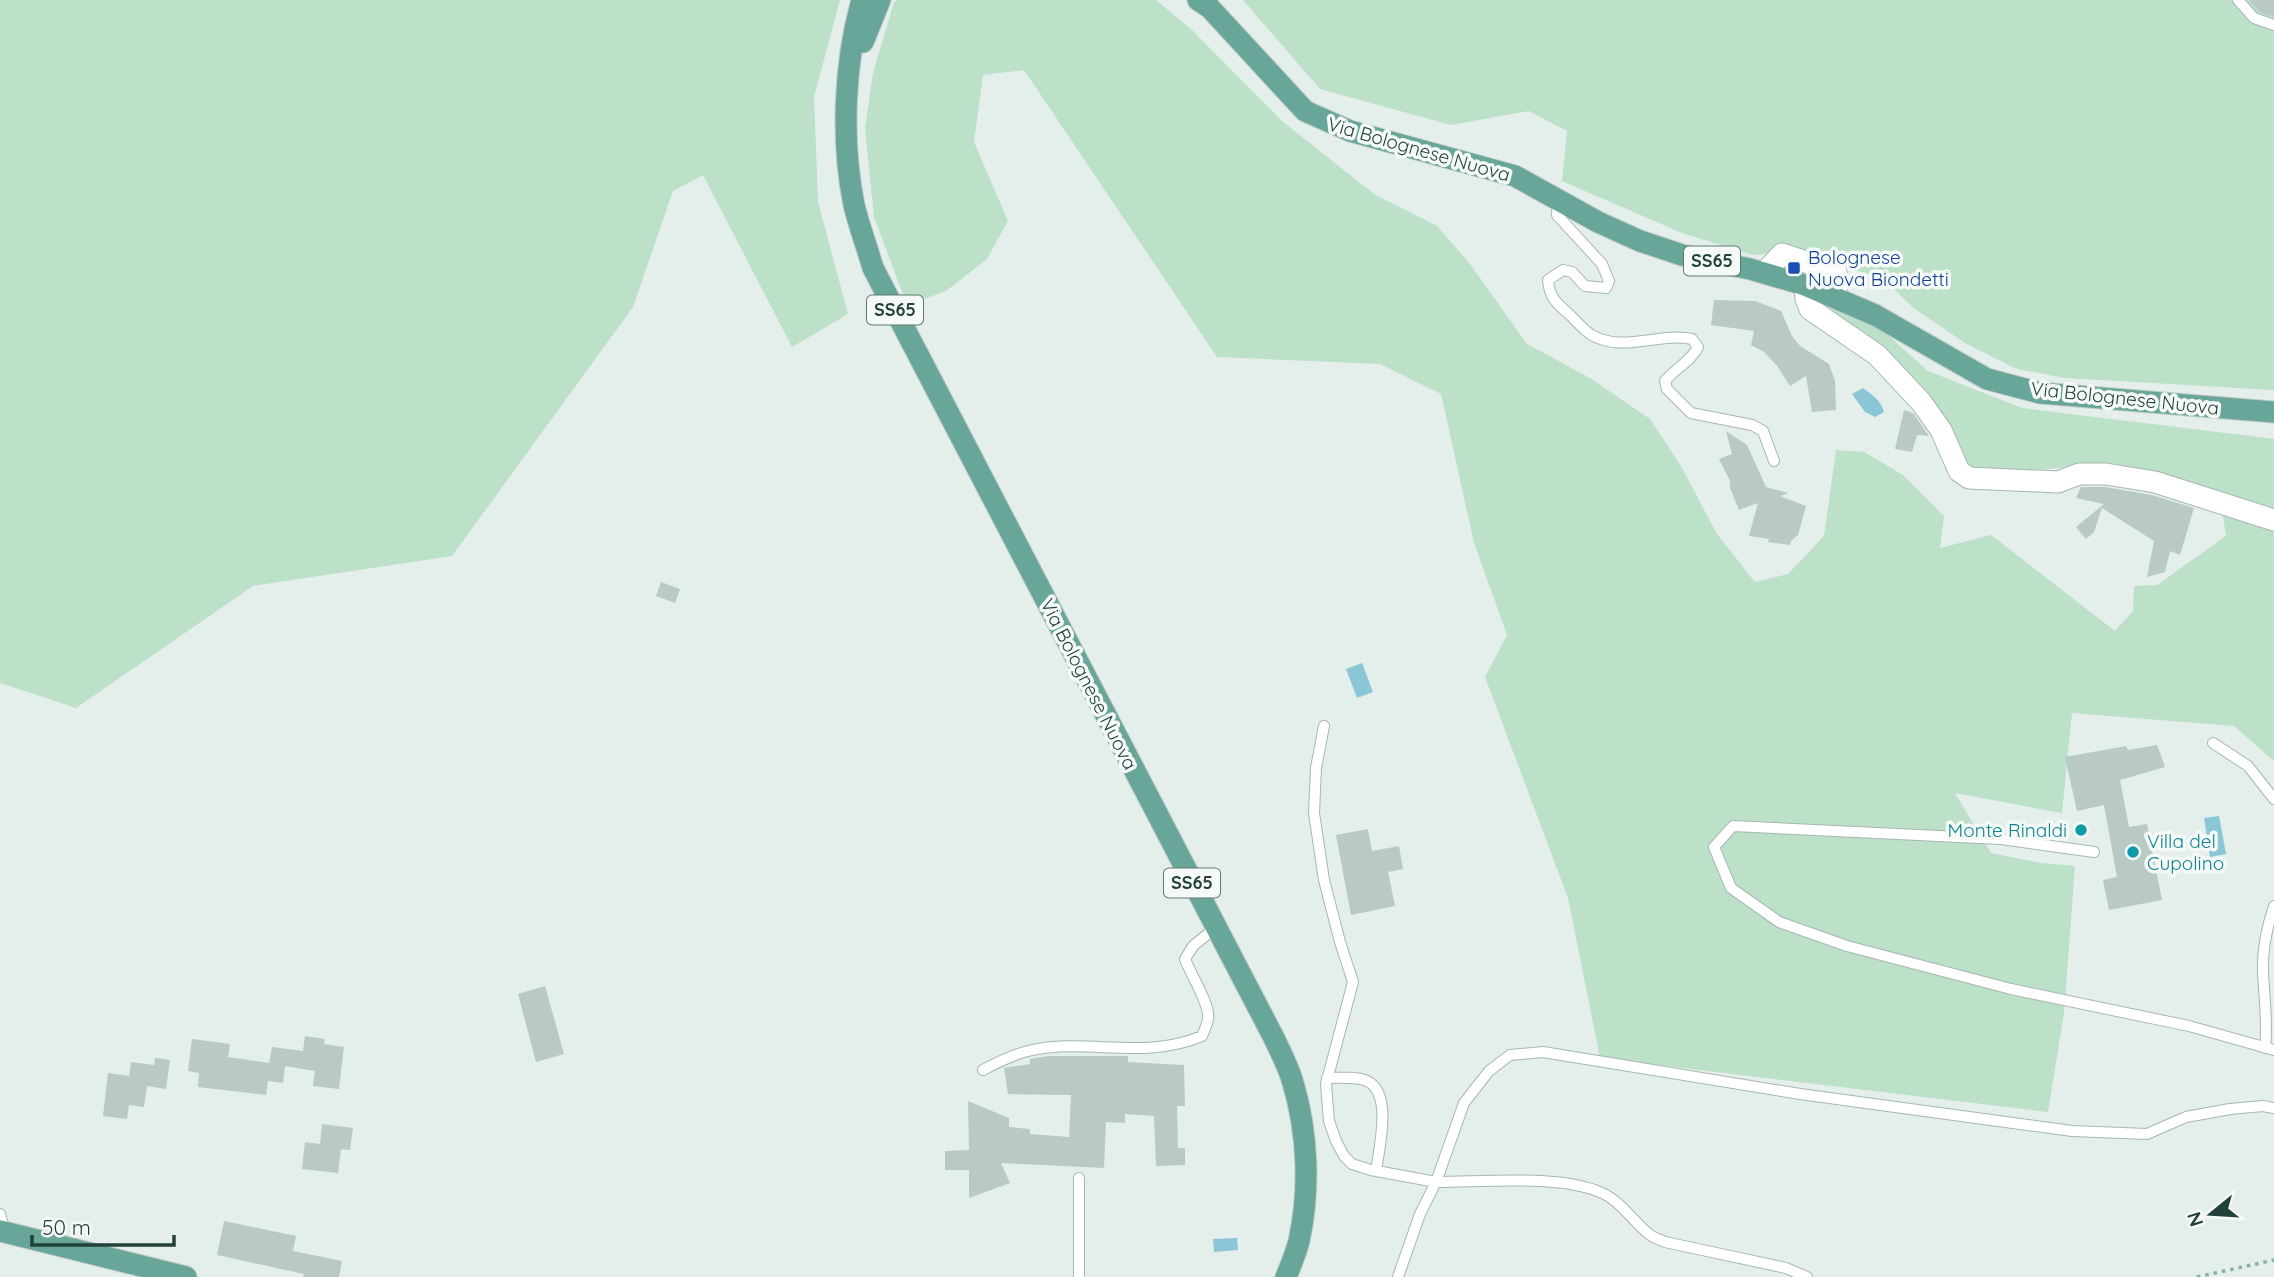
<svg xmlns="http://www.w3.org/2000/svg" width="2274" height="1277" font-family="Quicksand,sans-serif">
	<rect width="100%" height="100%" fill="#e4eeea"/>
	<path fill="#bce0c8" d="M0,0H840L814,97L818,202L848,314L792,347L703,175L673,191L633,307L452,556L253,586L76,708L0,683Z
		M897,0H1156L1191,29L1282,121L1374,194L1437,226L1470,264L1527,344L1590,378L1650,419L1682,468L1717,534L1755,582L1788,574L1824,536L1836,450L1864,452L1903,475L1944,516L1940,548L1991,535L2115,631L2133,611L2134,586L2157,585L2226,536L2222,510L2089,465L2050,469L1973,473L1961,463L1948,434L1822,311L1837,309L1881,329L1928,371L2022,408L2274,439V761L2234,726L2072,713L2062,813L1955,793L1991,853L2041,863L2075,866L2064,1013L2048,1112L1600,1058L1568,898L1485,677L1507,635L1474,543L1441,394L1380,364L1217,357L1024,70L983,75L974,142L1008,221L987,259L946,291L907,305L874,217L865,128L873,73L894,2Z
		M1243,0H2274V390L2065,378L2017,369L1965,343L1915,309L1882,278L1789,251L1753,255L1682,233L1562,181L1567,131L1529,111L1451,125L1320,89Z"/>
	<path fill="#8ac6d5" d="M1863,388C1873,396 1880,399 1884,412L1875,417L1865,412L1852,394Z
		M1362,663L1373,692L1357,698L1346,669Z
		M2219,816L2226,854L2210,857L2204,818Z
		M1237,1238L1238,1250L1214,1252L1213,1239Z"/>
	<path fill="#b9c9c3" d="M2249,0H2274V17L2260,12Z
		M1714,300L1755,301L1781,311L1792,336L1800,346L1829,364L1835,381L1836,410L1812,412L1806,376L1790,386L1778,367L1764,352L1751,345L1754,331L1711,325Z
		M1904,410L1913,413L1929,436L1917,435L1912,452L1895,449Z
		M1726,431L1747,445L1766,487L1788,493L1780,496L1806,506L1798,535L1791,541L1790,545L1768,542L1769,539L1749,536L1758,503L1739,510L1730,488V481L1719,459L1732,454Z
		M2081,487H2105L2152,495L2194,508L2180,555L2170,551L2165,572L2147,577L2154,541L2102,508L2094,532L2086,539L2076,527L2104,504L2076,498Z
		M661,582L680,589L675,603L656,596Z
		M2157,745L2165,767L2120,780L2129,827L2147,824L2162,900L2109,910L2103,880L2117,877L2104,805L2077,811L2065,757L2126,746L2128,750Z
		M1368,829L1372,851L1399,846L1403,869L1388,872L1395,906L1351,915L1336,835Z
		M545,986L564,1054L536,1062L518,994Z
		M305,1036L325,1039L324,1044L344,1047L339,1089L313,1086L315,1071L285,1066L283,1083L268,1081L266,1095L198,1087L199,1073L188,1071L192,1039L230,1044L228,1057L269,1063L272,1047L303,1051Z
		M1048,1056H1128V1062L1184,1065L1185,1106H1177L1178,1148H1185V1165L1156,1166L1154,1116L1125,1114V1123L1106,1122L1104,1168L1001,1163L1010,1183L969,1198V1170H945V1151L969,1150L968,1101L1009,1118V1127L1030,1129V1134L1069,1137L1071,1095L1008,1094L1004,1068L1030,1064V1059Z
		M155,1058L170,1060L166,1089L147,1086L144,1107L129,1105L127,1119L103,1116L108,1073L129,1076L131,1062L154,1065Z
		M322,1124L353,1128L350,1150L341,1149L338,1173L302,1169L305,1142L320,1144Z
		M224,1221L296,1236L293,1251L342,1261L339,1277H303L304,1274L217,1255Z"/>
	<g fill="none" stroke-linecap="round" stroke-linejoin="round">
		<defs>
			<path id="service" d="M2238,0L2254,18L2274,25
				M1558,201L1557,215L1602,264L1609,281L1606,288L1585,286L1572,272L1563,270L1548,280C1549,297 1557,304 1570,315C1576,321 1583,329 1590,334C1622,354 1658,332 1692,339L1698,347C1691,361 1676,368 1665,381L1667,389L1691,413L1752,425L1763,431L1774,461
				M1324,726L1316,768L1314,813L1324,880L1340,942L1353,982L1326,1084L1329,1121L1336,1141L1344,1156L1352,1164L1371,1170L1436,1182L1464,1103L1489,1071L1510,1055L1543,1052L1800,1094L2072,1131L2147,1134L2186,1117L2230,1109L2263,1106L2274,1108
				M2213,743L2248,766L2274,799
				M2094,852L2001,839L1733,826L1714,847L1731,888L1779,922L1847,946L2011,989L2189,1026L2274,1050
				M2265,1048C2268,1022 2264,996 2263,971C2262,948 2267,927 2274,906
				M983,1070C998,1062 1012,1055 1028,1051C1086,1037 1143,1061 1202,1036C1204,1031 1207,1025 1208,1019C1211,1006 1190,973 1185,959L1193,946L1215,928
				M1327,1078C1339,1078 1356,1076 1367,1081C1393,1093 1379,1148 1376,1171
				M0,1214L5,1233
				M1079,1277V1178
				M1398,1277L1420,1214L1436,1182C1483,1182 1561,1174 1602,1193C1621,1201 1635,1224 1650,1235C1654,1238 1661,1240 1665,1242L1786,1268L1807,1277"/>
			<path id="minor" d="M1764,273L1782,254L1836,272V297
				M1805,285L1806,299L1810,309L1877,355L1921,402L1941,430L1959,471L1969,478L2058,482L2079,474H2106L2155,482L2274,520"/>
			<path id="primary" d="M862,0C844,63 841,141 854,205C859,226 867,247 873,268L1274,1038C1281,1053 1289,1068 1293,1083C1308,1133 1310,1191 1299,1241C1296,1253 1291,1265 1286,1277
				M1198,0L1210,8L1305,111L1350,131L1515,176L1598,222L1640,241L1682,255L1750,269L1805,285L1875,315L1987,379L2040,393L2274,412
				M863,42L880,0
				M0,1231L186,1277"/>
		</defs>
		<use href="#service" stroke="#a6b7b2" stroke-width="12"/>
		<use href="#minor" stroke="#a6b7b2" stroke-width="23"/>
		<use href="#primary" stroke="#c1cac8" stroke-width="23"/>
		<path stroke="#83b3a7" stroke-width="3.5" stroke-dasharray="3.5 5" stroke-linecap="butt" d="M2197,1277L2274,1260"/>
		<use href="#service" stroke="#fff" stroke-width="10"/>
		<use href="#minor" stroke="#fff" stroke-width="21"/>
		<use href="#primary" stroke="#67a699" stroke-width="21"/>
	</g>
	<rect fill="#1a4fb4" stroke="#f5faf8" stroke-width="2.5" x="1787" y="261" width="14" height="14" rx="3.5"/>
	<g fill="#0f9aa8" stroke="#f5faf8" stroke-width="2.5">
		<circle cx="2081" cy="830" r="7"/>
		<circle cx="2133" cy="852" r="7"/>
	</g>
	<g text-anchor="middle" stroke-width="7" stroke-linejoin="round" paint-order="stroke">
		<g fill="#f5faf8" stroke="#617873" stroke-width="2">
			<rect x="1684" y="246.5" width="56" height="29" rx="5"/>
			<rect x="867" y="295.5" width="56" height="29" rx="5"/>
			<rect x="1164" y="868.5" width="56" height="29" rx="5"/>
		</g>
		<g font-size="18" font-weight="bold" fill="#22413a">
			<text x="1712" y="267">SS65</text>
			<text x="895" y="316">SS65</text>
			<text x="1192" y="889">SS65</text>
		</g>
		<g font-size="19" fill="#22413a" stroke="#f5faf8">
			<text transform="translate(1419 149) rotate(16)" y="7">Via Bolognese Nuova</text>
			<text transform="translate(2125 398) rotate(6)" y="7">Via Bolognese Nuova</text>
			<text transform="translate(1089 684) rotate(63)" y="7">Via Bolognese Nuova</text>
		</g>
		<g font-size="19" fill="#164399" stroke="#f5faf8" text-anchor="start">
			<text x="1808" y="264">Bolognese<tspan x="1808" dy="22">Nuova Biondetti</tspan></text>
		</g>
		<g font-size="19" fill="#0d838f" stroke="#f5faf8" text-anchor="end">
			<text x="2067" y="837">Monte Rinaldi</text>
			<text x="2147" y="848" text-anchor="start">Villa del<tspan x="2147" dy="22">Cupolino</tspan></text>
		</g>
	</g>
	<g transform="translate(2211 1214) rotate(252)" stroke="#f5faf8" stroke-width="5" paint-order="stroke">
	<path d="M0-5L12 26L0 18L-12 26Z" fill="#22413a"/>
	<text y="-10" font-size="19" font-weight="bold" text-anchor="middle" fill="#22413a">N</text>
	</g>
	<path d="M32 1235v10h142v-10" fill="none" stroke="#22413a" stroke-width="3.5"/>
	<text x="42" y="1235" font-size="21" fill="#22413a" stroke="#f5faf8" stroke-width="5" paint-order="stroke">50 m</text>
</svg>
